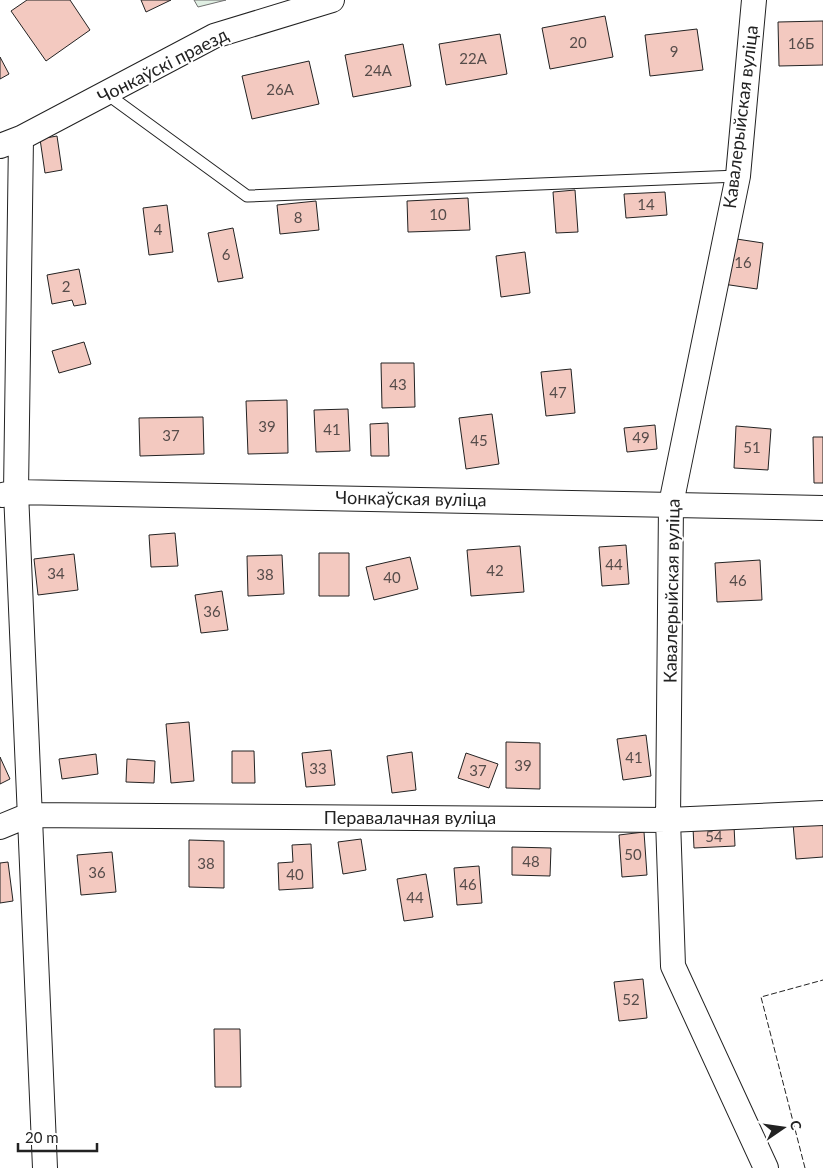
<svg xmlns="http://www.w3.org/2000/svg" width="823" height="1168" font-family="Lato,sans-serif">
	<rect width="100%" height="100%" fill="#fff"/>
	<path fill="#e0efe3" stroke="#6f6f6f" d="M194,0H226L198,7Z"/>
	<path fill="#f3c9c0" stroke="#222" d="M27,0H70L90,30L46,61L11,11Z
		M141,0H171L146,12Z
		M605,16L613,57L550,69L542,28Z
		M823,21V65L779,66L778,22Z
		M697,29L703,70L650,76L645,35Z
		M500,34L507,74L446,85L439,44Z
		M403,44L411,86L353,97L345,55Z
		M0,57L9,74L0,79Z
		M309,61L319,104L252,119L242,76Z
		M57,136L62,170L45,173L40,139Z
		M575,190L578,232L556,233L553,192Z
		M665,192L667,215L626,218L624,194Z
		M468,198L470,230L408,232L407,201Z
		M316,201L319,230L280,234L277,205Z
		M167,205L173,252L149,255L143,208Z
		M233,228L243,278L218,282L208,233Z
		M730,238L763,243L757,289L723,284Z
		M525,252L530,293L501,297L496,256Z
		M79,269L86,304L74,306L72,300L52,304L47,275Z
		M84,342L91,364L59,373L52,351Z
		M381,363H414L415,407L382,408Z
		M571,369L575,413L546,416L541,372Z
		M287,400L288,453L248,454L246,401Z
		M348,409L350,451L316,452L314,410Z
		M492,414L499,464L466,469L459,418Z
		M203,417L204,454L140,456L139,418Z
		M388,423L389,456H371L370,424Z
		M655,425L657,449L627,452L624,428Z
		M736,426L771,429L768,470L734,468Z
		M813,437H823V483H814Z
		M175,533L178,566L151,567L149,535Z
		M626,545L629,584L602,586L599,547Z
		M520,546L524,592L471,596L467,550Z
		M319,553H349V596H319Z
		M74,554L78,590L38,595L34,559Z
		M282,555L284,594L248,596L247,556Z
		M410,557L418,589L374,600L366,567Z
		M760,560L762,600L717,602L715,563Z
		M222,591L228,630L201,633L195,595Z
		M189,722L194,781L171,783L166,724Z
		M646,735L651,776L623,780L617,739Z
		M506,742L540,743V789L506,788Z
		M331,750L335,785L306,787L302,753Z
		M232,751H254L255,783H232Z
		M412,752L416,790L392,793L387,756Z
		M466,753L498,764L489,788L458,778Z
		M96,754L98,774L62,779L59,759Z
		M0,757L10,779L0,784Z
		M127,759L155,761L154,783L126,782Z
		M823,820V857L796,859L793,823Z
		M734,826L735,846L694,848L693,828Z
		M644,832L647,875L622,877L619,835Z
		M361,839L366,870L343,874L338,842Z
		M189,840L224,841V888L189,887Z
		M311,844L313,888L279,890L278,863L293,862L292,845Z
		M512,847L551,848L550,876L512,875Z
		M112,852L116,892L81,895L77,855Z
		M8,862L13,901L0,903V863Z
		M479,866L482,903L457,905L454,868Z
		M426,874L433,917L404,921L397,879Z
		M643,979L647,1018L619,1021L614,982Z
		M214,1029H240L241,1087H215Z"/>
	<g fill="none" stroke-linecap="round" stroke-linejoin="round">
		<defs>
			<path id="service" d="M107,94L247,196L738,176"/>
			<path id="minor" d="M754,0L738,176L671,504L668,820L673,966L766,1168
				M21,138L16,492L45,1168
				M0,146L21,138L214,36L332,0
				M2,495L16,492L823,508
				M0,827L29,815L668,820L823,813"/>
		</defs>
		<use href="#service" stroke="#222" stroke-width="13"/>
		<use href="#minor" stroke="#222" stroke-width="26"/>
		<use href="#service" stroke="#fff" stroke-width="11"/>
		<use href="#minor" stroke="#fff" stroke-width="24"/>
		<path stroke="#222" stroke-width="1" stroke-dasharray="6 2.5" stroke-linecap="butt" d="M805,1168L761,997L823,980"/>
	</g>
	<g text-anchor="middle" stroke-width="4" stroke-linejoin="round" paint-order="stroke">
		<g font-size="15" fill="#564c4a">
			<text x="578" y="48">20</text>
			<text x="801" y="49">16Б</text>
			<text x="674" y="57">9</text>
			<text x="473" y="64">22А</text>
			<text x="378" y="76">24А</text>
			<text x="280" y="95">26А</text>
			<text x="646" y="210">14</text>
			<text x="438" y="220">10</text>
			<text x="298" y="223">8</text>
			<text x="158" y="235">4</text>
			<text x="226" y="260">6</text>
			<text x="743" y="268">16</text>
			<text x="66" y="292">2</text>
			<text x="398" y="390">43</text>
			<text x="558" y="398">47</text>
			<text x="267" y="432">39</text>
			<text x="332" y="435">41</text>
			<text x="171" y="441">37</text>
			<text x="641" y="443">49</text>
			<text x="479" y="446">45</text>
			<text x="752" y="453">51</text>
			<text x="614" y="570">44</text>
			<text x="495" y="576">42</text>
			<text x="56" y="579">34</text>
			<text x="265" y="580">38</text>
			<text x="392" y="583">40</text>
			<text x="738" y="586">46</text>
			<text x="212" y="617">36</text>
			<text x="634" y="763">41</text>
			<text x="523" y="771">39</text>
			<text x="318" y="774">33</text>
			<text x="478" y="776">37</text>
			<text x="714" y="842">54</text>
			<text x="633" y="860">50</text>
			<text x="531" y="867">48</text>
			<text x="206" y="869">38</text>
			<text x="97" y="878">36</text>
			<text x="295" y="880">40</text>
			<text x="468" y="890">46</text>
			<text x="415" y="903">44</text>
			<text x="631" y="1005">52</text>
		</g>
		<g font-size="18" fill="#222" stroke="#fff">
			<text transform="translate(163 66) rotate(-27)" y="6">Чонкаўскі праезд</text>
			<text transform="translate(741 117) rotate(-83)" y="6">Кавалерыйская вуліца</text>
			<text transform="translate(411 499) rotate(1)" y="6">Чонкаўская вуліца</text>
			<text transform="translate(672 591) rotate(-89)" y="6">Кавалерыйская вуліца</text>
			<text x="410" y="824">Перавалачная вуліца</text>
		</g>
	</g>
	<g transform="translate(783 1128) rotate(77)" stroke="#ffffff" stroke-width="4" paint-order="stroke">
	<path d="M0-4L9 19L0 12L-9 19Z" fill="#222222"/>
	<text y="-8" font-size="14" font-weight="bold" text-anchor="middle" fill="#222222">С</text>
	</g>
	<path d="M18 1143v8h79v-8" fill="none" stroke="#222222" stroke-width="2.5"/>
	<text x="25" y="1143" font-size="15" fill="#222222" stroke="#ffffff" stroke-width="4" paint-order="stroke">20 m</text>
</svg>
